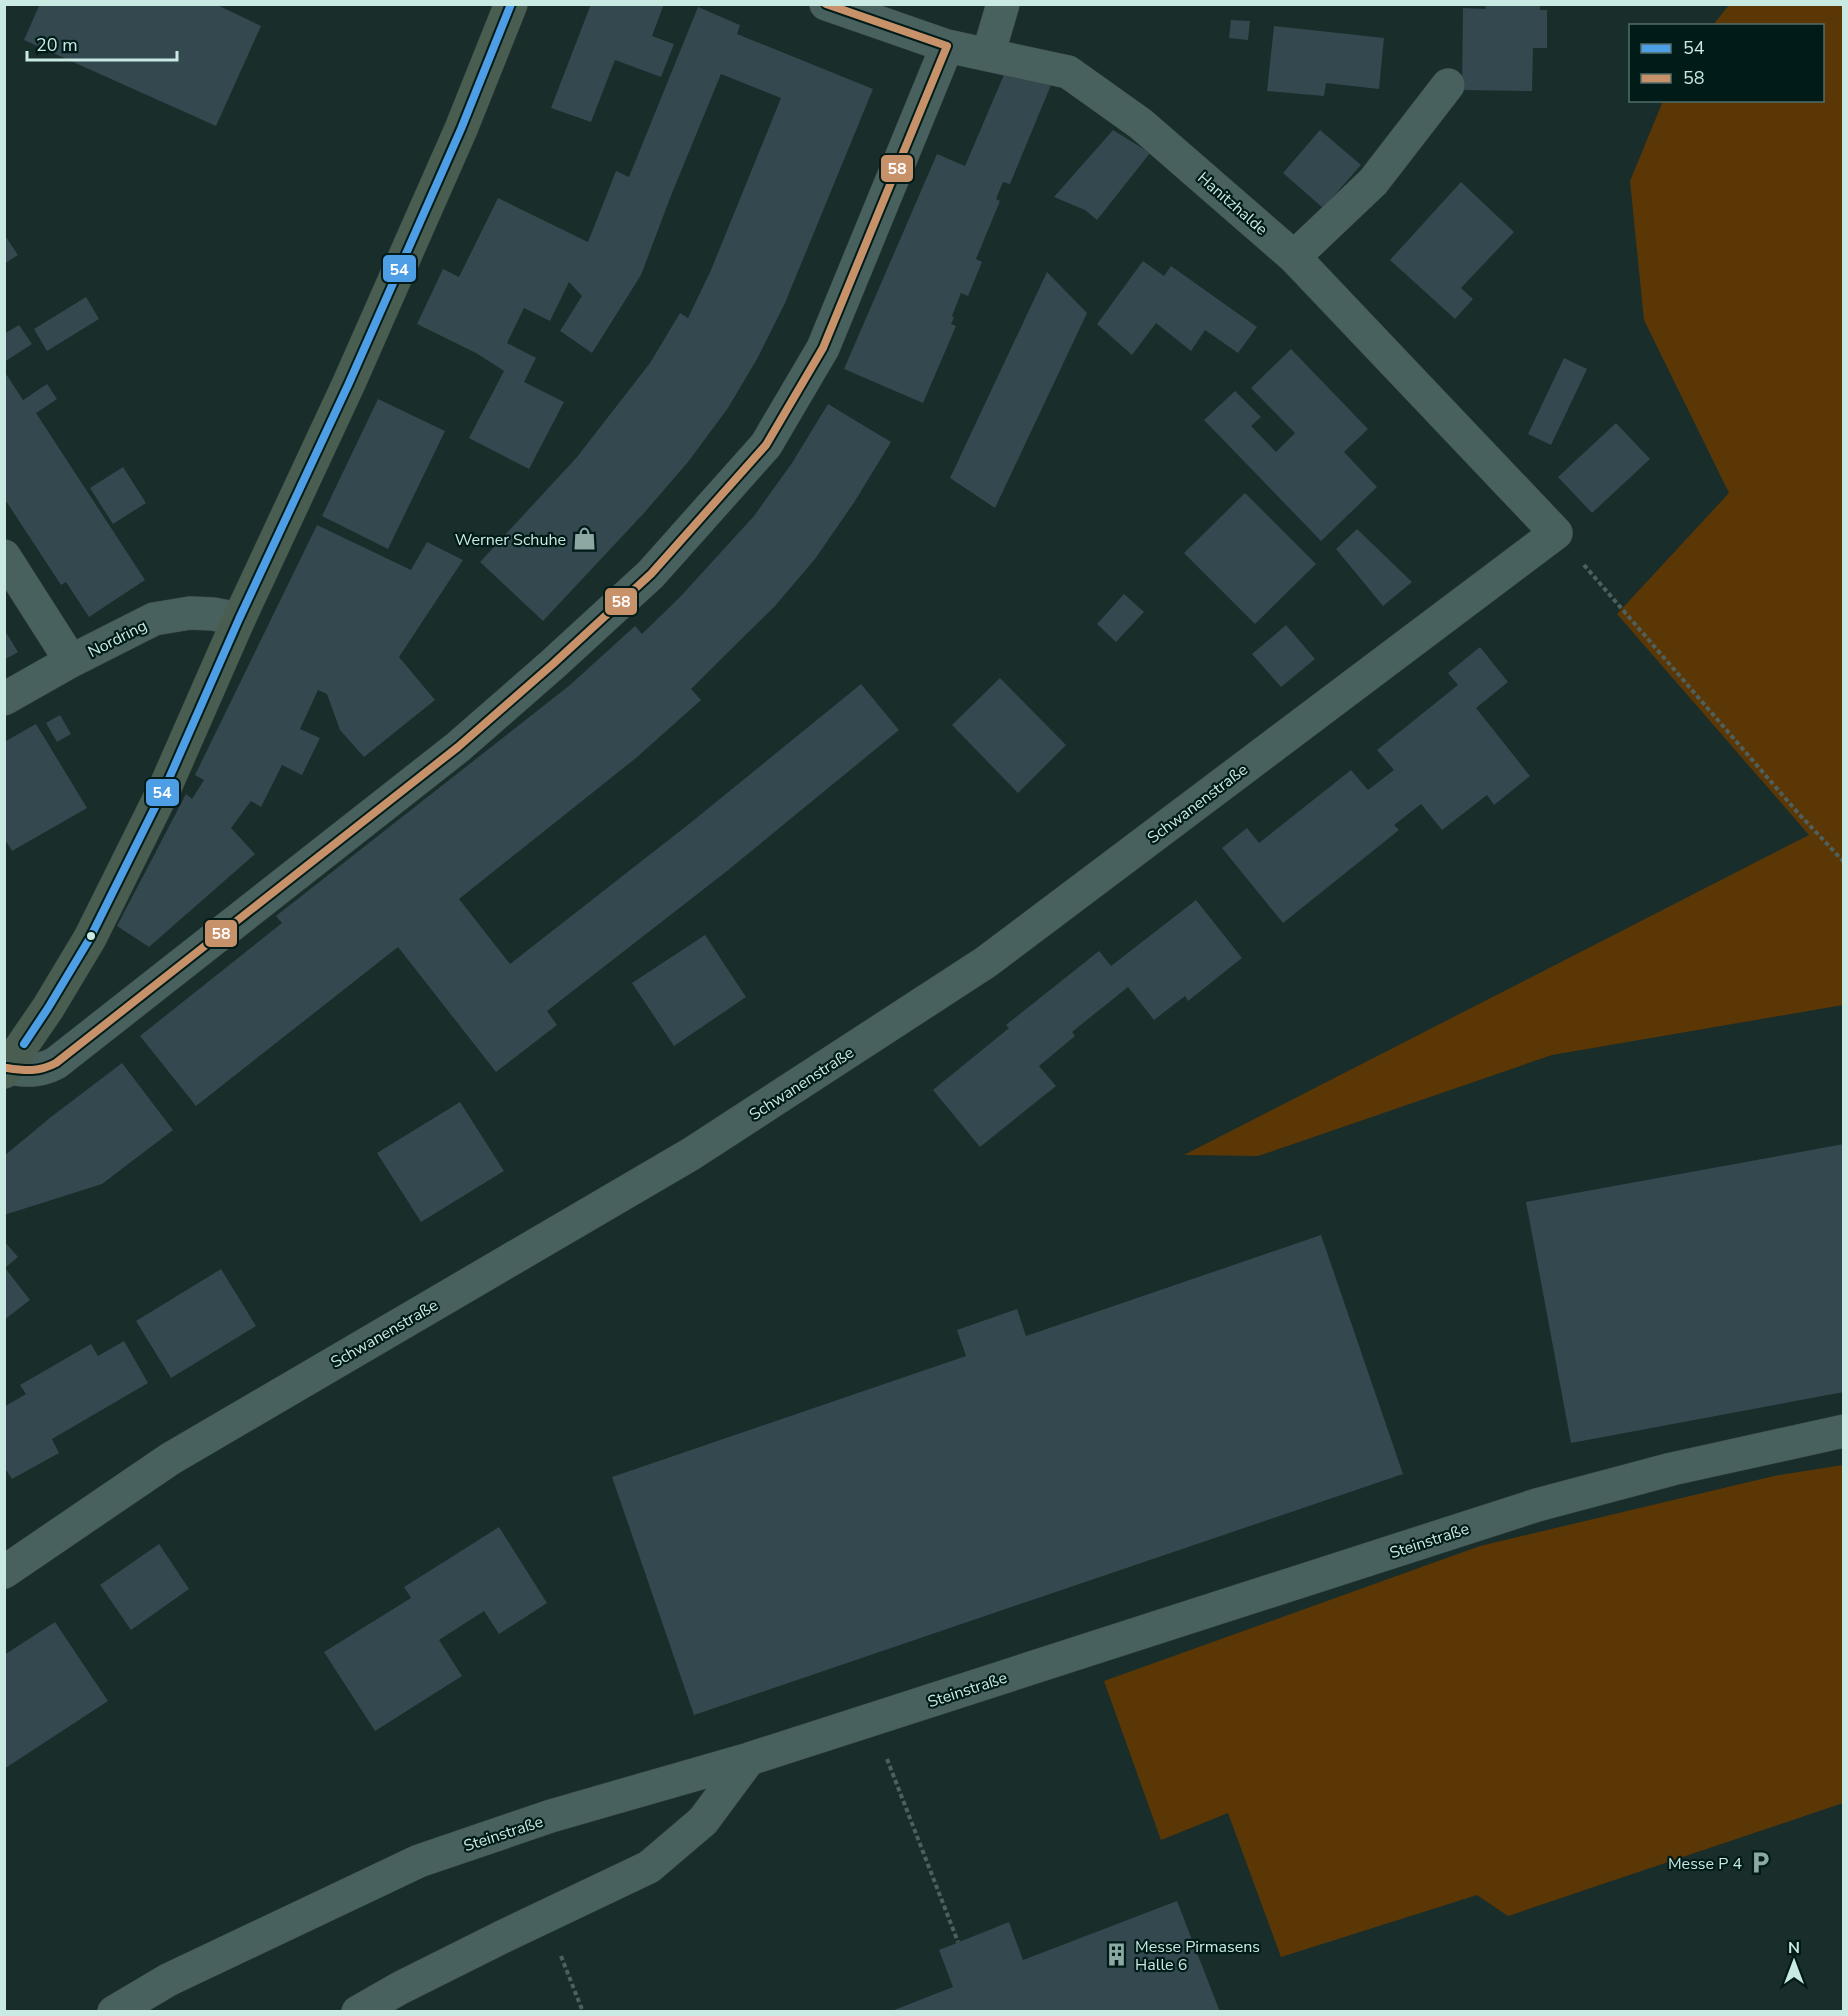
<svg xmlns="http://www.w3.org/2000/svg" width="1848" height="2016" font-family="'Nunito Sans',sans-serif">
	<rect width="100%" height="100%" fill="#192d2a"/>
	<path fill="#5c3706" d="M1729,5H1843V1005L1552,1055L1258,1156L1184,1155L1809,835L1617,614L1729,493L1644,320L1630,181L1663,101L1822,100V26L1713,25Z
		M1843,1465V1803L1508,1916L1477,1895L1281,1957L1228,1813L1161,1840L1104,1681L1480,1546L1774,1476Z"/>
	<path fill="#33484f" d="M35,4H215L261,26L216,126L24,40L39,6Z
		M591,4H664L652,36L674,44L661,77L615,60L591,122L551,108Z
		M1485,4H1540V10H1547V48H1533L1532,91L1462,90L1463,8L1486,9Z
		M698,7L740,25L737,34L873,89L785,303L757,359L728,408L688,462L644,513L543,621L480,562L577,457L650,363L680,313L688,318L711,270L781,98L721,74L672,193L641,275L592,353L560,331L582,296L569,282L550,321L524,308L507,343L536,358L524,382L564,402L529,469L469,438L504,371L476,353L417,324L443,269L459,277L498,198L588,242L616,171L629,177Z
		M1231,20L1250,21L1248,40L1229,38Z
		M1274,26L1384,38L1379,89L1326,83L1324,96L1267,91Z
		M1006,70L1051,85L1010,184L1003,182L996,199L1000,201L976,259L982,262L968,296L961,293L952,316L954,317L951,324L956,326L923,403L844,369L937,154L965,166Z
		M1113,130L1150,153L1097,220L1085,210L1054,197Z
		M1320,130L1361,165L1323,208L1283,173Z
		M1461,182L1514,232L1461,288L1473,299L1455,319L1390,260Z
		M4,234L18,255L4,264Z
		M1143,261L1164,276L1171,266L1257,327L1238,353L1205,330L1191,351L1156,323L1132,355L1097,324Z
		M1047,272L1087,313L995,508L950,478Z
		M86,297L99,319L47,351L34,329Z
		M19,325L32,344L4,362V334Z
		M1291,349L1368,429L1344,452L1377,487L1321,541L1204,420L1235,391L1261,417L1251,426L1276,452L1295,433L1251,388Z
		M1564,358L1587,369L1551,445L1528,434Z
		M4,371L23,400L47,384L57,399L36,413L145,580L89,617L66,582L61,585L4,498Z
		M378,399L445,431L388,549L322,516Z
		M828,404L891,442L855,501L815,559L775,606L691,689L701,700L636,758L459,899L510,964L689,824L861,684L899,730L727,871L547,1011L557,1025L496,1072L398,947L196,1106L140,1036L282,923L276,916L570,685L635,626L642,634L680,597L754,516L792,463Z
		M1616,423L1650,459L1592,513L1558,477Z
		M123,467L146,503L113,524L90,488Z
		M1245,493L1316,564L1255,624L1184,553Z
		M317,525L411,570L427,542L463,560L399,657L435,700L364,757L340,730L327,694L318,690L300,729L320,738L302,775L282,765L261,807L251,801L231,828L255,854L149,947L117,926L186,794L192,799L204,780L195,775Z
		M1357,529L1412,582L1383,606L1336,549Z
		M1124,594L1144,612L1116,642L1097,624Z
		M1286,625L1315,659L1281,687L1252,654Z
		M4,629L18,652L4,660Z
		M1480,647L1508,682L1476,708L1530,776L1494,805L1487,795L1442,830L1421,804L1394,825L1399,830L1283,923L1222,848L1247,828L1259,843L1351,770L1368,790L1394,770L1377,750L1458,685L1448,673Z
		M1000,678L1066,745L1018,793L952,725Z
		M60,715L71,734L57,742L46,723Z
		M36,724L87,808L12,851L4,838V742Z
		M1196,900L1242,958L1188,1001L1185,996L1154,1020L1128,987L1072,1032L1075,1036L1039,1066L1056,1086L980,1147L933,1090L1009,1028L1006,1025L1099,951L1111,966Z
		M705,935L746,997L674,1046L632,983Z
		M122,1063L173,1130L102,1184L4,1215V1156L51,1117Z
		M460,1102L504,1171L421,1222L377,1153Z
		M1844,1144V1392L1571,1443L1526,1202Z
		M1321,1235L1403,1474L694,1715L612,1477L966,1356L957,1330L1017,1309L1026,1336Z
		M4,1241L18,1257L5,1268L30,1300L4,1320Z
		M221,1269L256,1326L171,1378L136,1321Z
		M124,1341L148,1383L52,1439L59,1453L12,1479L4,1467V1407L26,1394L20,1385L91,1344L98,1356Z
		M499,1527L547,1603L499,1634L484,1611L439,1640L462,1676L375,1731L324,1652L411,1598L404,1587Z
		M159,1544L189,1589L131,1630L100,1585Z
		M55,1622L108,1701L4,1769V1655Z
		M1177,1901L1220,2012H889L953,1987L939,1950L1009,1922L1023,1960Z"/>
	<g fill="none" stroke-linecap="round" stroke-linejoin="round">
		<defs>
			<path id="minor" d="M988,55L1003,4
				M1294,257L1373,182L1448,85
				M4,556L71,661
				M4,699L71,661L154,619L190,613L213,614L239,619
				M7,1068C26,1071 39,1072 56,1063L458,747L553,664L651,574L766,445L823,348L947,46
				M4,1572L170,1459L691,1154L986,962L1556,533L1294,257L1141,124L1068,72L947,46L826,4
				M114,2012L168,1980L419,1861L551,1816L749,1759L1537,1505L1672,1469L1844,1431
				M358,2012L400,1988L502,1937L649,1867L703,1821L749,1759"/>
			<path id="major" d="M4,1072L48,1008L90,938L167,783L239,619L349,383L461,129L511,4"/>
		</defs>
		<use href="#minor" stroke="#374845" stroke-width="34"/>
		<use href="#major" stroke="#374845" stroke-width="34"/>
		<path stroke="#4d605d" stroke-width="4" stroke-dasharray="4.5 3" stroke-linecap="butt" d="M1584,565L1798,813L1844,862
			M887,1759L958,1942
			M561,1956L583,2012"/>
		<use href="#minor" stroke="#49615e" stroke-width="33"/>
		<use href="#major" stroke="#495e50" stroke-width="33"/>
		<defs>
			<path id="bus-1" d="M24,1044L48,1008L90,938L167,783L239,619L349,383L461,129L511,4"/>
			<path id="bus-2" d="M7,1068C26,1071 39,1072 56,1063L458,747L553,664L651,574L766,445L823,348L947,46L826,4"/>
		</defs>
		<use href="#bus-1" stroke="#011b18" stroke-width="12"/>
		<use href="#bus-2" stroke="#011b18" stroke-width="12"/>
		<use href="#bus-1" stroke="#4d9ee5" stroke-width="8"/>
		<use href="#bus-2" stroke="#c7916a" stroke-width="8"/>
	</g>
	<defs>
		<symbol id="shop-bare" viewBox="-9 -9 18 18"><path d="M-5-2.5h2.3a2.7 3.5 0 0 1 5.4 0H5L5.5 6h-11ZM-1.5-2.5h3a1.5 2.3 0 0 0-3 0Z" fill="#8ba8a2" stroke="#011b18" stroke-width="2.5" paint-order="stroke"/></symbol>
		<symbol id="parking-bare" viewBox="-9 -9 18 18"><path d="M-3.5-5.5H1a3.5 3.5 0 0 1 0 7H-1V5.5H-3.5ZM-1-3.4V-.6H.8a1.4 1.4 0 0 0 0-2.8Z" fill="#8ba8a2" stroke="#011b18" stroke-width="2.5" paint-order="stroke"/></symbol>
		<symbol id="building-bare" viewBox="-9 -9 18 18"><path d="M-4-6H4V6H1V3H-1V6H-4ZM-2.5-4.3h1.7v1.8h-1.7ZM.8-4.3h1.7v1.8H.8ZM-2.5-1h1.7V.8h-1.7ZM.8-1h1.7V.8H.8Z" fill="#8ba8a2" stroke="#011b18" stroke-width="2.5" paint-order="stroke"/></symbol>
	</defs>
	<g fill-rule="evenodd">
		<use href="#shop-bare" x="568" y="522" width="33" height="33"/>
		<use href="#parking-bare" x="1744" y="1846" width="33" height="33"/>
		<use href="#building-bare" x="1100" y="1938" width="33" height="33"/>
	</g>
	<circle fill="#c9eae3" stroke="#011b18" stroke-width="2" cx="91" cy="936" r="5"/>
	<g text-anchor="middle" stroke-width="4.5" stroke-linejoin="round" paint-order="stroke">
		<g font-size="16" fill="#c9eae3" stroke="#011b18">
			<text transform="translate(1233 203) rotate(41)" y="6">Hanitzhalde</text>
			<text transform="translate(117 638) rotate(-27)" y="6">Nordring</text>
			<text transform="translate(1197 803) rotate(-37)" y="6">Schwanenstraße</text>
			<text transform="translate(801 1083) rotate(-33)" y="6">Schwanenstraße</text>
			<text transform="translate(384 1333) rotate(-30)" y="6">Schwanenstraße</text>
			<text transform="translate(1429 1540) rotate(-18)" y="6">Steinstraße</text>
			<text transform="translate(967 1689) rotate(-18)" y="6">Steinstraße</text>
			<text transform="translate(503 1833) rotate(-18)" y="6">Steinstraße</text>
		</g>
		<g font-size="16" fill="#c9eae3" stroke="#011b18" text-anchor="end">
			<text x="566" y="545">Werner Schuhe</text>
			<text x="1742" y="1869">Messe P 4</text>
			<text x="1135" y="1952" text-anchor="start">Messe Pirmasens<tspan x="1135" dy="18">Halle 6</tspan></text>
		</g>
	</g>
	<g stroke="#011b18" stroke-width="2">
		<rect x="880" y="154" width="34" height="29" rx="6" fill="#c7916a"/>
		<rect x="382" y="254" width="35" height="29" rx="6" fill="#4d9ee5"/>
		<rect x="604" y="587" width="34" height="29" rx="6" fill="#c7916a"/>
		<rect x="145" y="778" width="35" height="29" rx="6" fill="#4d9ee5"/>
		<rect x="204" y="919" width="34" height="29" rx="6" fill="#c7916a"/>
	</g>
	<g font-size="16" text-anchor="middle" font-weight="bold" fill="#fff">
		<text x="897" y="174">58</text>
		<text x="399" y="275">54</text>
		<text x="621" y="607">58</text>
		<text x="162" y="798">54</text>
		<text x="221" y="939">58</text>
	</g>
	<rect width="1848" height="2016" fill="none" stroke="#c9eae3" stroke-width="12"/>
	<rect x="1629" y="24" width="195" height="78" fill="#011b18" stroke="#516e69" stroke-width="1.5"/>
	<rect x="1641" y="44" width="30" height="9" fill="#4d9ee5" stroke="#516e69" stroke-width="1.5"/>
	<text x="1683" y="54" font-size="18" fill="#c9eae3">54</text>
	<rect x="1641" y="74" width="30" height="9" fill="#c7916a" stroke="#516e69" stroke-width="1.5"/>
	<text x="1683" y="84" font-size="18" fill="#c9eae3">58</text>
	<g transform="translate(1794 1962)" stroke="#011b18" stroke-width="4.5" paint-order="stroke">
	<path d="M0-4.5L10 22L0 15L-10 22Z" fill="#c9eae3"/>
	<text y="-9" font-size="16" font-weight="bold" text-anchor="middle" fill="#c9eae3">N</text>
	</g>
	<path d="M27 51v9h150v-9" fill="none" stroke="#c9eae3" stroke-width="3"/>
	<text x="36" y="51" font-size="18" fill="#c9eae3" stroke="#011b18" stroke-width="4.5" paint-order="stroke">20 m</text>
</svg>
